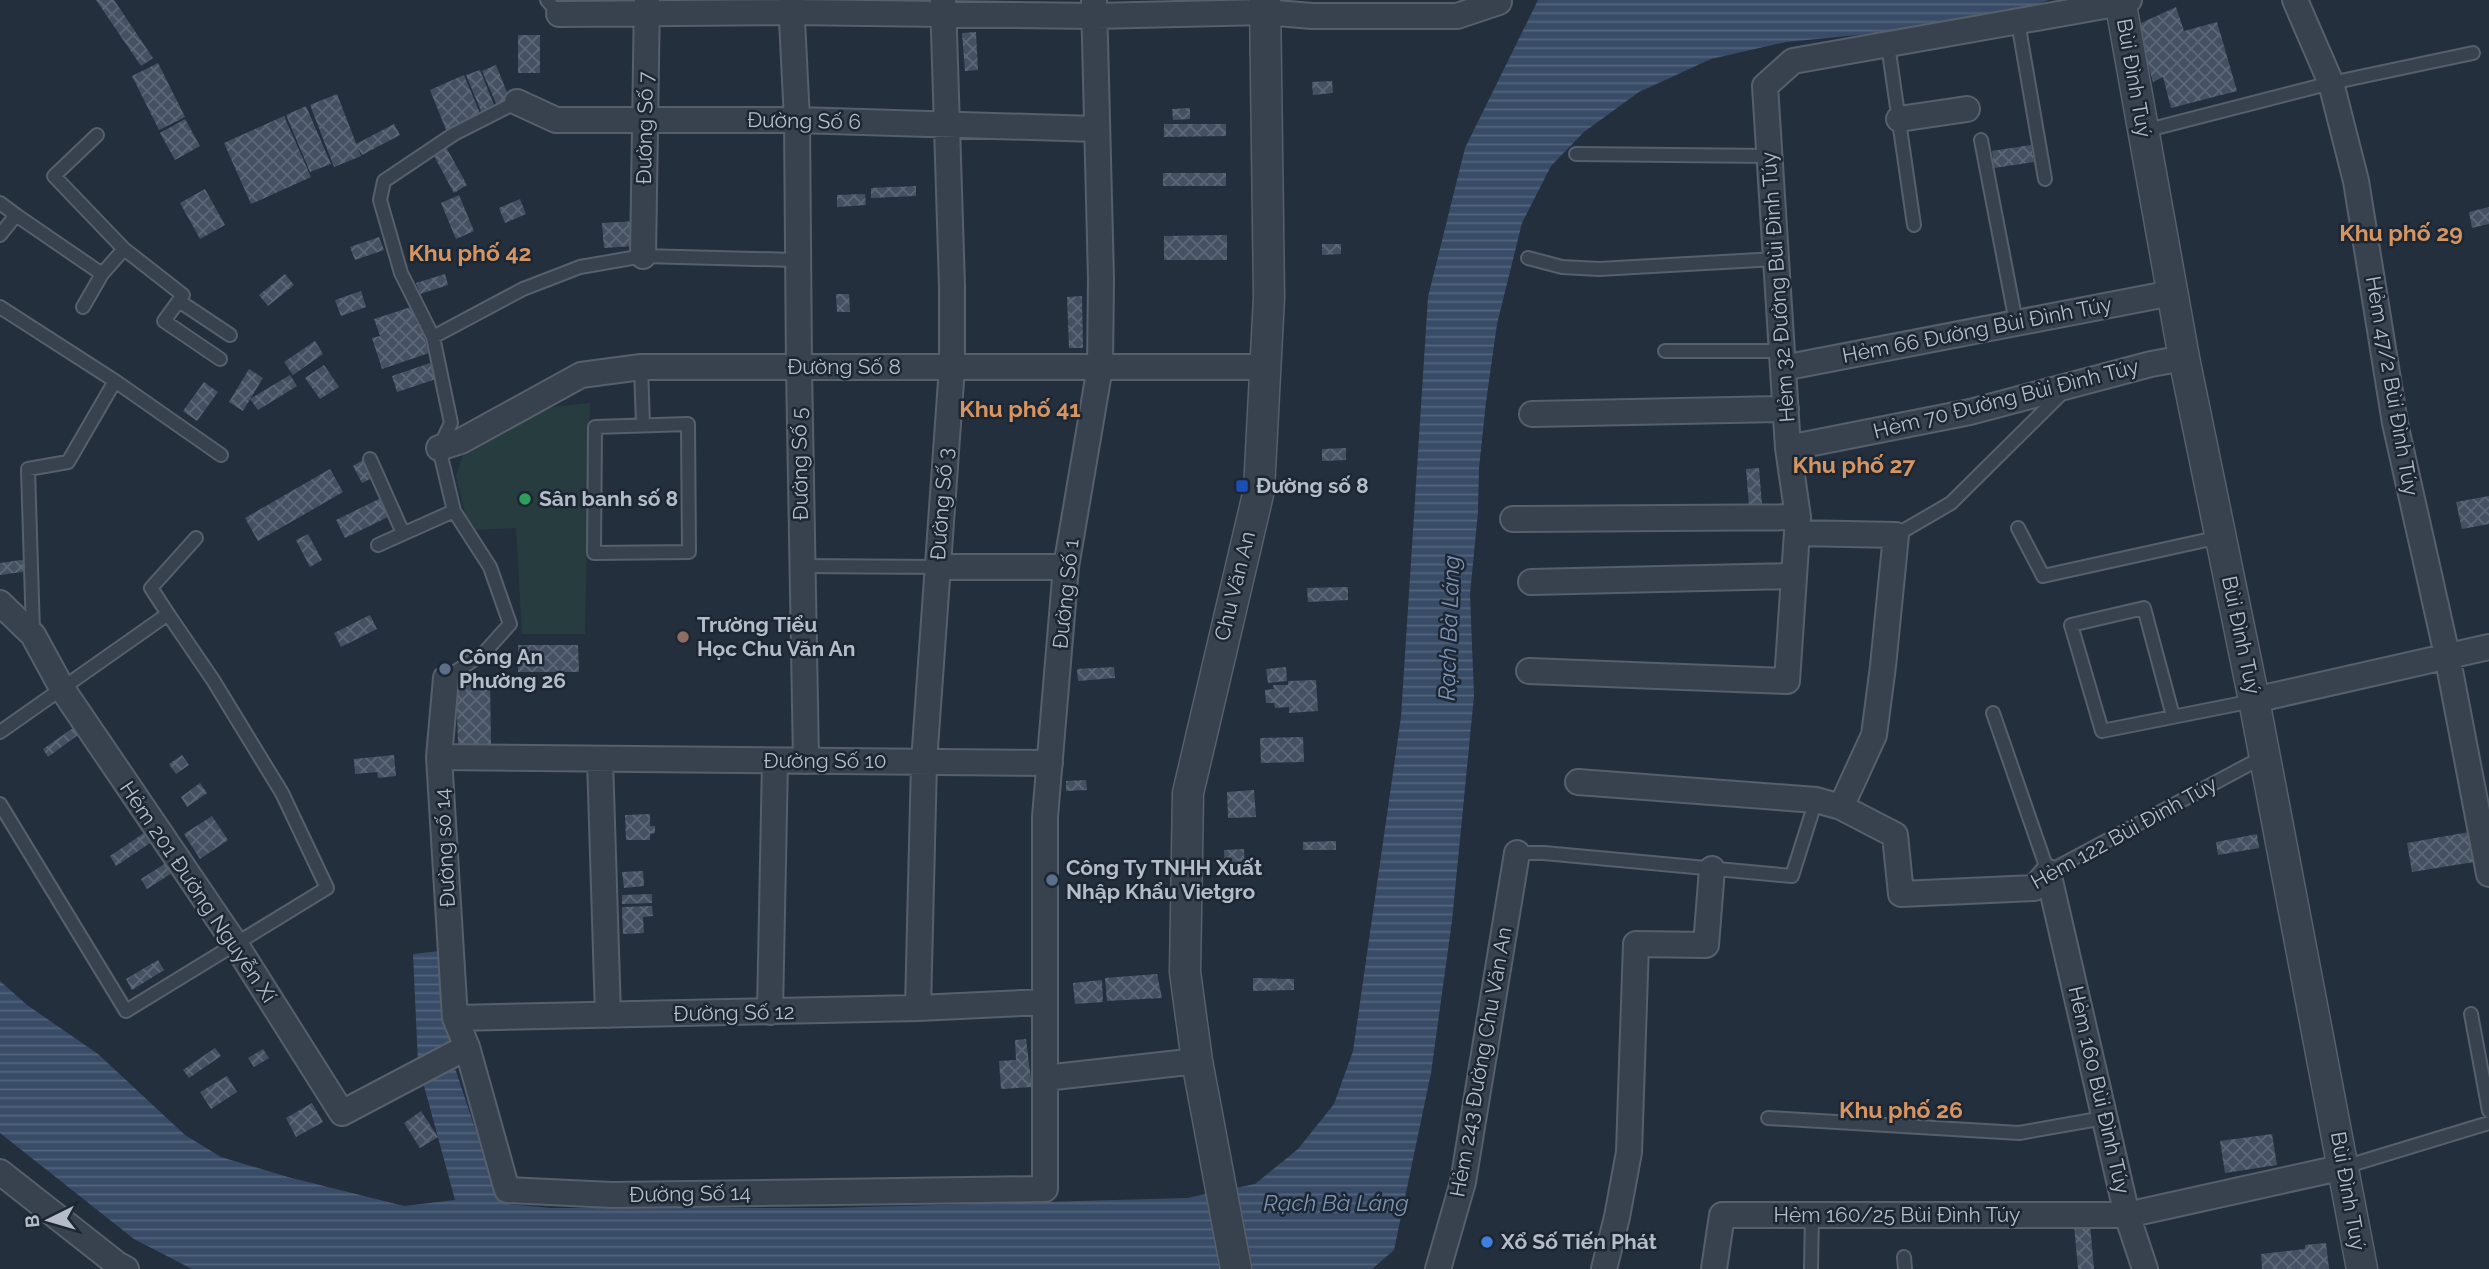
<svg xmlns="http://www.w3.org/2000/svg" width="2489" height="1269" font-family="Raleway,sans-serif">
	<defs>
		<pattern id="water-rules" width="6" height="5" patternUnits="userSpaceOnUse" patternTransform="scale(1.75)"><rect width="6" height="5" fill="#394c67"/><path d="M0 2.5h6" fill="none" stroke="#53647b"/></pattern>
		<pattern id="building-cross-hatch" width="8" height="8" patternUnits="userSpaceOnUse" patternTransform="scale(1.75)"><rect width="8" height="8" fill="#455162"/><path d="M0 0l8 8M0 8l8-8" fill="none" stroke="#5d6877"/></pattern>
	</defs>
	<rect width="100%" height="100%" fill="#242f3e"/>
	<path fill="#263c3f" d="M590,403L585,634H522L516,528L475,530L467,522L456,476L463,455L543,408Z"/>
	<path fill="url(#water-rules)" d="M1538,0H2049L2004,16L1868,34L1786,42L1711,59L1639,92L1584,132L1551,166L1522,223L1497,324L1486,402L1479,468L1478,512L1470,594L1474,696L1452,921L1431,1073L1394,1250L1372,1269H192L134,1239L0,1133V981L27,1005L98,1054L185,1135L221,1157L288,1177L404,1206L455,1200L418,1064L413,954L449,950V1050L498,1198L508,1204L551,1208H826L1187,1198L1255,1184L1298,1149L1334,1104L1353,1051L1401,717L1428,297L1465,148Z"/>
	<path fill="url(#building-cross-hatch)" d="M96,0H114L153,58L141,66Z
		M2176,7L2184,31L2217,22L2237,91L2171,108L2163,77L2153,82L2137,25Z
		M976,32L978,70L965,71L962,33Z
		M518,35H540V73H518Z
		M158,63L185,117L159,130L132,76Z
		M496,65L511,102L498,108L482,71Z
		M480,70L496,110L483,116L466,75Z
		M464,75L482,118L447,132L430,90Z
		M1332,81L1333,93L1313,95L1312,82Z
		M337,94L361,156L334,167L310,105Z
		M306,106L331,164L310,172L286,115Z
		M1190,108V119L1173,120L1172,109Z
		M284,116L311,177L251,204L224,143Z
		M185,119L200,146L175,160L160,133Z
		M394,124L400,135L362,155L356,144Z
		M1164,124H1226V136L1164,137Z
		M2031,145L2034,162L1994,168L1992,151Z
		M446,147L467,185L454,193L433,154Z
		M1163,173H1226V186H1163Z
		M916,186V196L871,198V188Z
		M205,189L225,225L200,239L180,203Z
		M865,194L866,205L837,207V195Z
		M459,195L474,231L456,239L441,203Z
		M520,199L526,214L505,223L499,208Z
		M2489,207V224L2472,228L2469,212Z
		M638,221L633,246L604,248L602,223Z
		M1227,235V260H1164V236Z
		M379,237L384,250L355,260L350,247Z
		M1322,244H1341V254L1322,255Z
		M285,274L294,285L268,306L259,295Z
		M445,274L448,285L420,294L416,283Z
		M361,291L366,307L341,316L335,300Z
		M836,294H849L850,312H837Z
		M1082,296L1083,348H1069L1067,297Z
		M411,307L417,324L420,323L429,353L382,369L372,338L380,336L374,319Z
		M315,341L323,354L293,375L284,362Z
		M430,363L436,379L397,392L392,376Z
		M324,365L339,387L320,399L305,378Z
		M249,369L263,378L243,411L229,402Z
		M290,375L297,386L258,410L250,399Z
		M204,382L218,392L197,421L183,411Z
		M1346,448V460L1322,461V449Z
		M363,460L372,478L362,483L353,466Z
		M1759,468L1762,505L1749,506L1746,469Z
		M330,469L343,492L258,541L245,518Z
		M2489,496V524L2462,529L2456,502Z
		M381,498L390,516L345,538L336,520Z
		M308,534L322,560L310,567L296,540Z
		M28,559L29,571L0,575V563Z
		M1348,587V600L1308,602L1307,588Z
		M370,615L377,629L341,647L334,633Z
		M518,645H578L579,672H518Z
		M1114,667L1115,678L1078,681L1077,669Z
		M1286,667L1287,681L1268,683L1266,669Z
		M490,678L491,744L458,745L456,679Z
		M1316,680L1318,711L1289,713V707L1275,708L1274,703H1266L1265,690L1274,689L1273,685H1288V681Z
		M73,728L78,735L48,757L43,749Z
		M1303,737L1304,762L1261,763L1260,738Z
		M182,755L189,765L176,774L169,764Z
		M394,755L396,776L378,778L377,772L355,774L354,759Z
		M1086,780L1087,790L1066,791V781Z
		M200,783L207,793L187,807L181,797Z
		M1254,790L1256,817L1228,818L1227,792Z
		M650,814V826H655V833L650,834V840H626L625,815Z
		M212,816L228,840L200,859L184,834Z
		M147,831L153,841L116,866L110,856Z
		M2469,832L2474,862L2412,872L2407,843Z
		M2257,834L2259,848L2218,855L2216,842Z
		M1336,841V850H1303V842Z
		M1244,849L1245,872L1225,873L1224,850Z
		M166,863L172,873L147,889L141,879Z
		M643,871L644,886L624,888L622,872Z
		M652,894V903L622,904V895Z
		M652,906L653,916L643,917L644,933L623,934L622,907Z
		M158,960L164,970L132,990L126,979Z
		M1157,974L1162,998L1107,1001L1105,978Z
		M1253,978L1294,979V990L1253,991Z
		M1102,980L1103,1002L1075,1004L1073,983Z
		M1026,1039L1032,1087L1001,1089L999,1061L1016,1060L1015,1040Z
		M215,1048L221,1056L189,1078L183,1070Z
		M263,1049L269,1058L254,1067L248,1058Z
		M227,1076L237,1092L211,1109L200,1092Z
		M312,1103L323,1122L296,1137L286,1118Z
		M421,1111L438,1137L420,1148L404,1123Z
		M2272,1134L2277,1165L2225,1173L2220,1141Z
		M2090,1224L2094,1269H2078L2074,1225Z
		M2326,1243L2329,1269H2262L2261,1254L2305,1249V1245Z"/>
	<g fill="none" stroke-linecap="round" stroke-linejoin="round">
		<defs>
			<path id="service" d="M547,0L559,14
				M2018,22L2045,179
				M1888,45L1914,225
				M2144,131L2331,83L2473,53
				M97,135L54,176L124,249
				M1981,140L2016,322
				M1576,154L1769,156
				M0,203L16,215
				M0,235L16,215L102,274L124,249L183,295L164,321L220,359
				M1528,258L1562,267L1599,269L1776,259
				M179,301L230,335
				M0,307L115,381L221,455
				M83,307L102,274
				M433,337L523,289L580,267L643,256L797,260
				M1665,351H1782
				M641,367L643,425
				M688,424L689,552L594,553L595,427Z
				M370,459L403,533
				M2018,528L2043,576L2220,537
				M1896,535L1951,503L2062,393
				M378,545L454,511
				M802,566L937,567
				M168,614L151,588L196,538
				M33,632L28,469L68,462L115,381
				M446,678L484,653L510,624L490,567L454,511L439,448L451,423L433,337L401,273L380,200L384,181L454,134L517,102
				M1993,713L2048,872L2263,757
				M2173,716L2144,608L2071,625L2102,731L2253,701
				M0,732L168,614L213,680L282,793L327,888L126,1011L0,804
				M1517,853H1544L1792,876L1816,800
				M2471,1014L2489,1111
				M1768,1118L2019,1133L2104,1118
				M2344,1167L2489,1123
				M1904,1257L1905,1269
				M1811,1269L1812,1215"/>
			<path id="minor" d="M791,0L797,120L799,367L806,761
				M2295,0L2331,83L2356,181L2395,423L2447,655L2489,874
				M559,14L791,12L1094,16L1265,12L1312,16H1457L1499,2V0
				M517,102L556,120H797L1096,129
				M1899,119L1967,109
				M643,256L647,0
				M1783,368L2172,293
				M1532,414L1786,409
				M439,448L461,441L581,375L641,367H1267
				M1788,448L1970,412L2151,364L2184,358
				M1513,519L1798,517
				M1797,533L1896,535L1883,666L1874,735L1841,807
				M937,567H1066
				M1531,582L1794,576
				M0,603L33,635L63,690L236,945L342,1113L467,1047
				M1529,671L1787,681L1798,517L1788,448L1765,86L1793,61L2121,3L2129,0
				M446,678L439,757L455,1018
				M2254,700L2489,647
				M439,757L1050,763
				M600,759L608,1015
				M1578,782L1816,800L1841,807L1895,835L1901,894L2034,888L2048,872
				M2048,872L2127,1215L2145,1269
				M1044,1002L918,1008L455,1018L467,1047L507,1190L612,1195L1045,1189V817L1066,567L1100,367L1101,279L1094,0
				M918,1008L924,762L952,367V286L943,0
				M770,1012L775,761
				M1045,1078L1197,1061
				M0,1172L117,1264L126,1269
				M1438,1269L1463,1182L1517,853
				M1604,1269L1617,1217L1629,1152L1636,944L1706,945L1712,869
				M1714,1269L1722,1215H2127L2344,1167"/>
			<path id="tertiary" d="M2120,0L2184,358L2254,700L2362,1269
				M1236,1269L1197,1061L1185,972L1188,793L1259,490L1269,297L1265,0"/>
		</defs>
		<use href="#service" stroke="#565f6c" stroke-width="16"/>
		<use href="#minor" stroke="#565f6c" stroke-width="28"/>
		<use href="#tertiary" stroke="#565f6c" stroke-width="33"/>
		<use href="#service" stroke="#38414e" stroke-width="12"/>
		<use href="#minor" stroke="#38414e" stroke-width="24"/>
		<use href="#tertiary" stroke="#38414e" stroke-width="30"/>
	</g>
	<rect fill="#1a4fb4" stroke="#1d2633" stroke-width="2.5" x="1235" y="479" width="14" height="14" rx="3.5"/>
	<circle fill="#2e9e5b" stroke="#1d2633" stroke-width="2.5" cx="525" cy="499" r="7"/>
	<circle fill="#8d6e63" stroke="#1d2633" stroke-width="2.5" cx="683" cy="637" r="7"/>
	<g fill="#5c6f8a" stroke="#1d2633" stroke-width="2.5">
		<circle cx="445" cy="669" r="7"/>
		<circle cx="1052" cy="880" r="7"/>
	</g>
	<circle fill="#3f7fe0" stroke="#1d2633" stroke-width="2.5" cx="1487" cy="1242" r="7"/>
	<g text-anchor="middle" stroke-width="5" stroke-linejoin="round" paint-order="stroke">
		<g font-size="21" fill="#b4bcc9" stroke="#1d2633">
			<text transform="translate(2134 78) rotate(80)" y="7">Bùi Đình Tuý</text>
			<text transform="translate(804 121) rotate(1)" y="7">Đường Số 6</text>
			<text transform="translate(645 128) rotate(-89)" y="7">Đường Số 7</text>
			<text transform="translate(1778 287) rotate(-94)" y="7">Hẻm 32 Đường Bùi Đình Túy</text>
			<text transform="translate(1977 330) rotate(-11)" y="7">Hẻm 66 Đường Bùi Đình Túy</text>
			<text x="844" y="374">Đường Số 8</text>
			<text transform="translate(2392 386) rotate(80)" y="7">Hẻm 47/2 Bùi Đình Túy</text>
			<text transform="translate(2006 399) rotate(-14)" y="7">Hẻm 70 Đường Bùi Đình Túy</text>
			<text transform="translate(800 464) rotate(-91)" y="7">Đường Số 5</text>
			<text transform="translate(942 504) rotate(-86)" y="7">Đường Số 3</text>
			<text transform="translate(1235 586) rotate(-76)" y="7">Chu Văn An</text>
			<text transform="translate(1066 594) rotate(-84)" y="7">Đường Số 1</text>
			<text transform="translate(2241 635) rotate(78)" y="7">Bùi Đình Tuý</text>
			<text x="825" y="768">Đường Số 10</text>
			<text transform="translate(2124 833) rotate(-29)" y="7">Hẻm 122 Bùi Đình Túy</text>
			<text transform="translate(445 848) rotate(-93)" y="7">Đường số 14</text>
			<text transform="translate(198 892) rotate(56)" y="7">Hẻm 201 Đường Nguyễn Xí</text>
			<text transform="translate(734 1013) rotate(-1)" y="7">Đường Số 12</text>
			<text transform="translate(1481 1062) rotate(-80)" y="7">Hẻm 243 Đường Chu Văn An</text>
			<text transform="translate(2099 1090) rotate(77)" y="7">Hẻm 160 Bùi Đình Túy</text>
			<text transform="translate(2348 1191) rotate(80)" y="7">Bùi Đình Tuý</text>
			<text transform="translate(690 1194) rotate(-1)" y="7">Đường Số 14</text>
			<text x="1897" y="1222">Hẻm 160/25 Bùi Đình Túy</text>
		</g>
		<g font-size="21" font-weight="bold" fill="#b4bcc9" stroke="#1d2633" text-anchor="start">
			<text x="1256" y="493">Đường số 8</text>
			<text x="539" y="506">Sân banh số 8</text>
			<text x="697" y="632">Trường Tiểu<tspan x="697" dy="24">Học Chu Văn An</tspan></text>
			<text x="459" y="664">Công An<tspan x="459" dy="24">Phường 26</tspan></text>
			<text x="1066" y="875">Công Ty TNHH Xuất<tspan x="1066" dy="24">Nhập Khẩu Vietgro</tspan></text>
			<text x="1501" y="1249">Xổ Số Tiến Phát</text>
		</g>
		<g font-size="23" font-weight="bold" fill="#d59563" stroke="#1d2633">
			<text x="2401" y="241">Khu phố 29</text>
			<text x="470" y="261">Khu phố 42</text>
			<text x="1020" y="417">Khu phố 41</text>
			<text x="1854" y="473">Khu phố 27</text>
			<text x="1901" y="1118">Khu phố 26</text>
		</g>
		<g font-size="23" font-style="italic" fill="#7c92b1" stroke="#1d2633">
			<text transform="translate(1449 628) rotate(-88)" y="8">Rạch Bà Láng</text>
			<text x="1336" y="1211">Rạch Bà Láng</text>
		</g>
	</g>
	<g transform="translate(49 1220) rotate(265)" stroke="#1d2633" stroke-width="5" paint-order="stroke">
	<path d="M0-5L12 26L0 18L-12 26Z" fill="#b4bcc9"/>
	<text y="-10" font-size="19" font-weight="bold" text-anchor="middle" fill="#b4bcc9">B</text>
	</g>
</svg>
